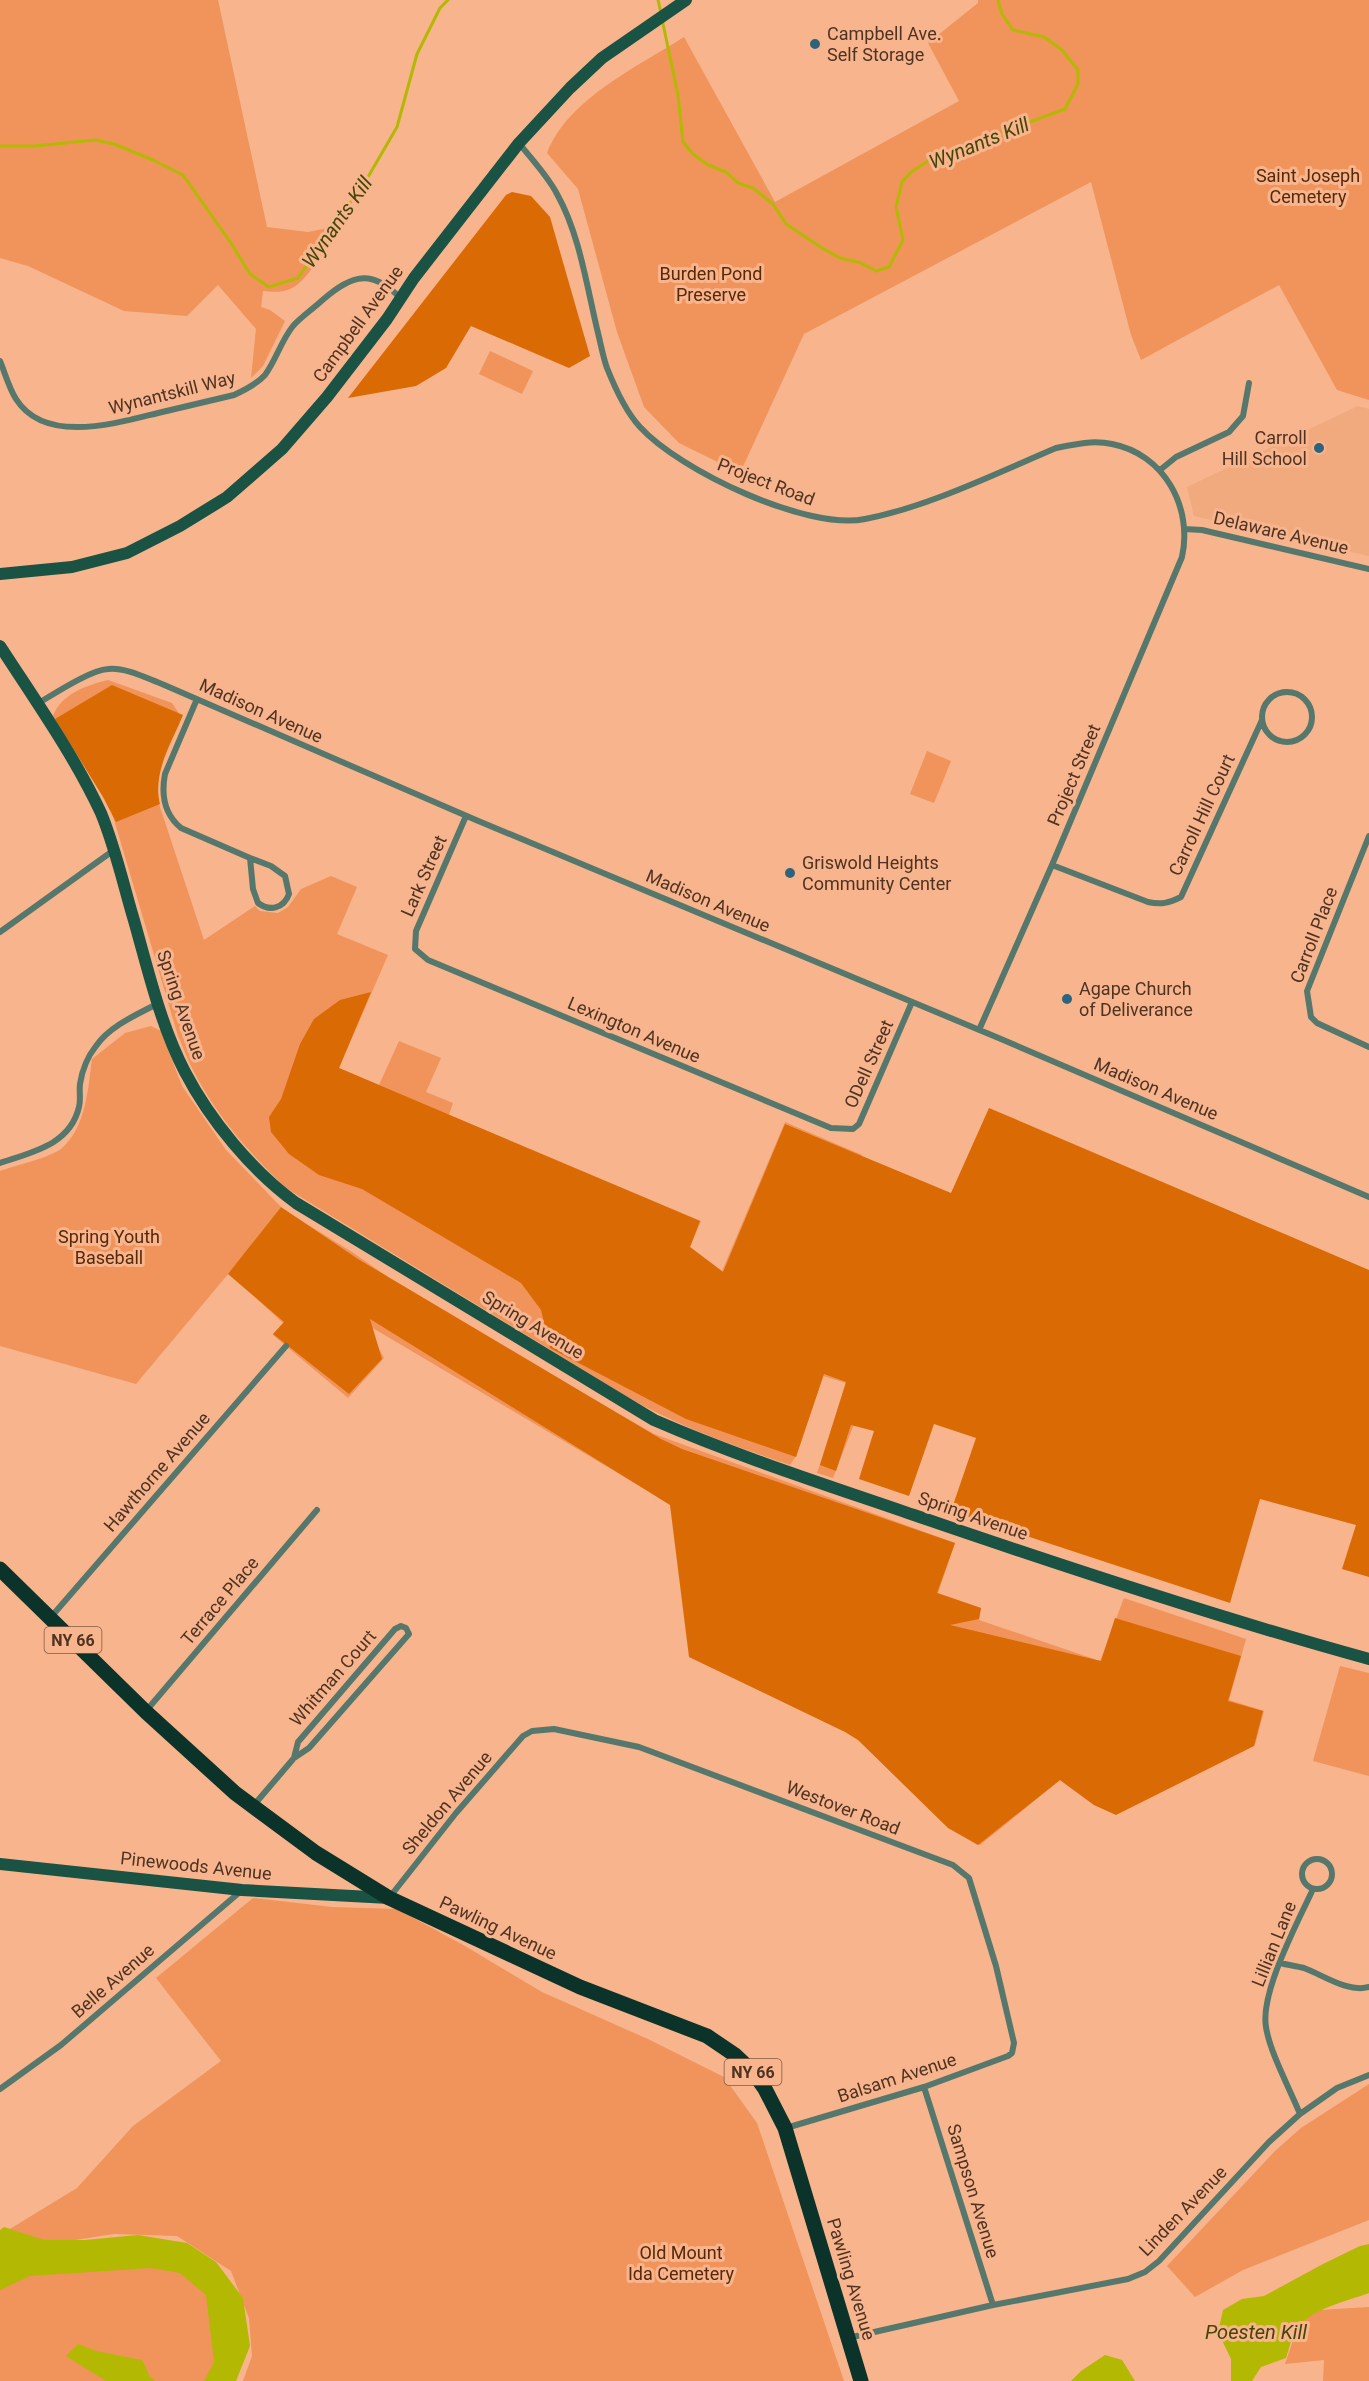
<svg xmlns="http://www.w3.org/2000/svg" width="1369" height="2381" font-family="Roboto,sans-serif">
	<rect width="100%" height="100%" fill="#f7b48d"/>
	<path fill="#f1a97e" d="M1358,406L1369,409V556L1194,516L1187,487Z"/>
	<path fill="#f0945b" d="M0,0H218L267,227L308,232L338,226C327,243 310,279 292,288C283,293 272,292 263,291L261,307L270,310L285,321L263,366L251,378L256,329L218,285L187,316L124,311L28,266L0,258Z
		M978,0H1369V400L1337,390L1279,285L1141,360L1131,335L1091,182L804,334L740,473L679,443L644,407L617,332L578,189L547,153C568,99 637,67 684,37L775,202L959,101L928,43L978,3Z
		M490,351L533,371L522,394L479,374Z
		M108,680L172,703L180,715L158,773L156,795L204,940L255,906L260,911L278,913L288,907L301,889L331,876L357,887L337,934L388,955L339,1068L379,1085L399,1041L441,1058L426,1092L453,1103L449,1115L701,1221L690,1247L722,1271L785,1122L862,1155L797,1311L884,1347L833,1478L817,1473L846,1383L823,1376L796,1456L790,1465C734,1446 677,1426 626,1396L286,1188C249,1153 214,1113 191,1066C186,1056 183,1046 178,1036L110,806L53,716C61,694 87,685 108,680Z
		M927,751L951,761L934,803L910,794Z
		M151,1026L161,1031L182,1086L226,1150L281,1207L263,1230L281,1208L352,1252L421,1300L654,1434L955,1543L938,1593L981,1608L979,1620L1100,1661L1124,1598L1246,1639L1229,1700L1264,1711L1255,1745L1115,1814L1094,1805L1060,1780L980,1845L949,1827L670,1504L366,1324L384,1358L348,1398L273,1335L283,1323L229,1273L136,1384L0,1346V1171C14,1166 51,1157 61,1149C86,1128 88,1089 92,1059L125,1033Z
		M1340,1666L1369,1673V1776L1313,1761Z
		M253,1898L332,1907L397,1909L465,1946L542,1992L650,2040L724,2077L757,2123L844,2381H243L252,2356L249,2318L231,2271L177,2236L114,2234L36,2246L0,2235L77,2188L133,2126L221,2061L156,1978Z
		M1369,2084V2220L1243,2270L1195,2297L1167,2266L1275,2151L1301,2128Z
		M146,2263L183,2272L210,2297L217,2361L206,2381H0V2273Z
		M1369,2307V2381H1323L1324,2360L1285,2364L1303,2311Z"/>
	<path fill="#da6a04" d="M512,192L531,196L550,217L590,356L569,368L471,326L446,368L416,386L348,398L506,195Z
		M112,685L183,715C172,742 152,773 160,804L116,822L103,797L55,719Z
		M371,992L339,1068L700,1221L690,1247L723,1272L785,1124L951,1193L989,1108L1369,1270V1577L1342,1569L1356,1525L1260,1499L1230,1603L951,1511L976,1438L934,1424L909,1496L859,1479L874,1431L851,1425L836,1471L820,1465L846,1382L824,1374L796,1457L686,1419L550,1348L541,1310L521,1283L362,1189L319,1175L289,1154L271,1132L269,1117L281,1099L300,1044L314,1019L340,1000Z
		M281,1207L358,1259L661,1439L682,1449L955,1543L937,1593L981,1608L979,1619L950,1625L1101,1661L1115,1618L1241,1656L1228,1701L1263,1711L1254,1746L1116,1815L1094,1805L1060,1780L978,1845L948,1828L858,1740L845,1732L689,1657L670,1505L370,1319L382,1359L349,1394L273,1334L284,1322L228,1274Z"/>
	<path fill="#b3b803" d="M4,2227L44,2240H85L138,2235L187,2243L216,2262L243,2298L250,2346L236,2381H204L214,2362L206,2295L180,2273L151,2268L30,2276L0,2290V2230Z
		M1369,2244V2293C1348,2301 1317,2307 1301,2324C1292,2333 1290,2346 1286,2358L1261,2367L1252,2381H1231V2359L1218,2332L1223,2310L1242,2299L1264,2296L1323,2264L1360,2246Z
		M78,2344L96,2351L142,2360L150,2377L156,2381H106L66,2356Z
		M1105,2355L1122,2360L1135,2381H1071L1081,2371Z"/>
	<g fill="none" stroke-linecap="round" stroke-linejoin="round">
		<path stroke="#b3b803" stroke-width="3" d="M658,0L661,13
			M662,19L678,95L683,142L693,154L708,165L726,172L738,183L753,188L773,204L786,224L822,248L840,258L861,263L876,271L889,267L903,240L896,207L902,182L911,172L933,158L1065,109L1078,84V70L1062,50L1044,37L1013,30L1002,14L998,0
			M0,146H35L95,140L114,144L153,160L183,175L231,243L250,274L269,287L298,278L368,177L397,127L417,54L440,8L448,0"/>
		<path stroke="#56776c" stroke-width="6" d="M519,143C532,160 547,175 557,194C580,235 587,288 598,333C601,345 603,357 607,368C615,388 625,411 640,427C679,470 807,531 865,519C928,507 997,473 1056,448C1075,444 1093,440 1112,444C1164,454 1193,507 1182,557L1052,865L979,1030
			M0,361C5,373 9,388 16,399C45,445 117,423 158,413C183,407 209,401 234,395C245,390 257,384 265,375C276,360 281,341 293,326C300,318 310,311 318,304C347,278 369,265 400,298
			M1160,470L1176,457L1229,432L1243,416L1249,383
			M1185,529L1202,530L1369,569
			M1262 717a25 25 0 1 1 50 0a25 25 0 1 1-50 0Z
			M197,699L165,774C161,795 164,814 181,828L250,858
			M37,704C54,694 90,670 108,669C125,667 146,678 162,684L476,820L1001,1039L1369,1197
			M466,816L416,931L415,949L428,960L831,1128L853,1129L859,1124L912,1002
			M1369,836L1307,991L1311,1017L1317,1023L1369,1047
			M250,858L271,866L285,876L289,894C284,908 270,912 258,903L253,889Z
			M1052,865L1148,902C1161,905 1169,903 1181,897L1262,720
			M0,932L114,850
			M0,1163C32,1152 70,1145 79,1107C81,1100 79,1091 80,1084C82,1071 88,1056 96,1046C110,1026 136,1015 157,1004
			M51,1617L286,1346
			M146,1711L317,1510
			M254,1805L294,1758L309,1748L409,1634L406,1628L401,1626L395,1629L298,1742L294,1758
			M1302 1874a15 15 0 1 1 30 0a15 15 0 1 1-30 0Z
			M389,1898L456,1813L523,1736L532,1731L554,1729L639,1747L953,1865L969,1878L996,1966L1014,2043L1012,2053L1008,2056L924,2087L786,2128
			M1280,1963C1288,1965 1296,1966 1304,1968C1323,1975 1348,1993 1369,1987
			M924,2087L993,2305
			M0,2089L61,2045L241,1891
			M1300,2114C1290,2089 1270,2053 1266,2027C1260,1992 1298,1922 1313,1889
			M848,2338L993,2305L1128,2279L1145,2272L1159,2261L1269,2142L1300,2114L1337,2088L1369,2075"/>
		<path stroke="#1a5243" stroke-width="12" d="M0,574L72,567L127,553L180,526L227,497L282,449L327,397L387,319L414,278L519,143L570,88L602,58L686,0
			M0,646C35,700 74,755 101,813C115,847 123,883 133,917C148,969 160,1024 185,1072C210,1120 252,1171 296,1203L654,1420C739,1457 827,1485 914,1515C1065,1567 1216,1617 1369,1659
			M0,1864L242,1890L389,1898"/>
		<path stroke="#0c3329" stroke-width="15" d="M0,1569L146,1712L235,1793L316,1853L389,1898L580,1987L707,2036L735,2055L753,2072L765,2089L785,2128L861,2381"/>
	</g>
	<g fill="#2c637d" stroke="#f7b48d" stroke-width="2">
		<circle cx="815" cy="44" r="6"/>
		<circle cx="1319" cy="448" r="6"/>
		<circle cx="790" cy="873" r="6"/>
		<circle cx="1067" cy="999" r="6"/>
	</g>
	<g text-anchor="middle" stroke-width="6" stroke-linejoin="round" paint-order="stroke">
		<g fill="#f7b48d" stroke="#815a43" stroke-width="1.5">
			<rect x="44.5" y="1627" width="57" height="26" rx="4.5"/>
			<rect x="724.5" y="2059" width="57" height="26" rx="4.5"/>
		</g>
		<g font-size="16" font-weight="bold" fill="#4e3323">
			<text x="73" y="1646">NY 66</text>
			<text x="753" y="2078">NY 66</text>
		</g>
		<g font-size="18" fill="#4e3323" stroke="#f7b48d" text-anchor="start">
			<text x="827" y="40">Campbell Ave.<tspan x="827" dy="21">Self Storage</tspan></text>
			<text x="1307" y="444" text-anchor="end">Carroll<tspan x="1307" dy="21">Hill School</tspan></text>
			<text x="802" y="869">Griswold Heights<tspan x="802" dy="21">Community Center</tspan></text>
			<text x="1079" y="995">Agape Church<tspan x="1079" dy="21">of Deliverance</tspan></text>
		</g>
		<g font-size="18" fill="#562909" stroke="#f7b48d">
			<text x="1308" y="182">Saint Joseph<tspan x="1308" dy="21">Cemetery</tspan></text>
			<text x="711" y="280">Burden Pond<tspan x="711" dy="21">Preserve</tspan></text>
			<text x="109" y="1243">Spring Youth<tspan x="109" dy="21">Baseball</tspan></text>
			<text x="681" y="2259">Old Mount<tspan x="681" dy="21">Ida Cemetery</tspan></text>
		</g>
		<g font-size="18" fill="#4e3323" stroke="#f7b48d">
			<text transform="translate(358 324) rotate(-54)" y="6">Campbell Avenue</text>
			<text transform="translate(172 393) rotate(-14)" y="6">Wynantskill Way</text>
			<text transform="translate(766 482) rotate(21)" y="6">Project Road</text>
			<text transform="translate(1281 533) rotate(13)" y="6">Delaware Avenue</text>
			<text transform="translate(261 711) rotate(24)" y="6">Madison Avenue</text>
			<text transform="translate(1074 775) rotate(-67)" y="6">Project Street</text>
			<text transform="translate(1202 815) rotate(-65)" y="6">Carroll Hill Court</text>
			<text transform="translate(424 876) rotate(-66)" y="6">Lark Street</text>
			<text transform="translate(708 901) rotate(23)" y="6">Madison Avenue</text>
			<text transform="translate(1314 935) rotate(-69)" y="6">Carroll Place</text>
			<text transform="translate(181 1005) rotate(71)" y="6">Spring Avenue</text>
			<text transform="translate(634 1030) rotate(23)" y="6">Lexington Avenue</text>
			<text transform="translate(869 1064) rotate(-66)" y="6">ODell Street</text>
			<text transform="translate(1156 1089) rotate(23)" y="6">Madison Avenue</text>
			<text transform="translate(533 1325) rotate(31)" y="6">Spring Avenue</text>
			<text transform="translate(157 1472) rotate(-49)" y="6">Hawthorne Avenue</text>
			<text transform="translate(973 1516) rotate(19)" y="6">Spring Avenue</text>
			<text transform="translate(220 1601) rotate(-50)" y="6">Terrace Place</text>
			<text transform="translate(333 1678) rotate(-49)" y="6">Whitman Court</text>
			<text transform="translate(447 1803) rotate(-50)" y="6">Sheldon Avenue</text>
			<text transform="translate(843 1808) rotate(21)" y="6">Westover Road</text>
			<text transform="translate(196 1866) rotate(6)" y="6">Pinewoods Avenue</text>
			<text transform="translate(498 1928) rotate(25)" y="6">Pawling Avenue</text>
			<text transform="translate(1274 1944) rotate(-68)" y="6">Lillian Lane</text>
			<text transform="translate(113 1981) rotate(-41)" y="6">Belle Avenue</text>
			<text transform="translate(897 2078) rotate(-18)" y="6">Balsam Avenue</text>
			<text transform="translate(973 2191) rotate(73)" y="6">Sampson Avenue</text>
			<text transform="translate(1183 2211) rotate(-46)" y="6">Linden Avenue</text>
			<text transform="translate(851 2279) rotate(73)" y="6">Pawling Avenue</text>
		</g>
		<g font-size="20" font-style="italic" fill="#444609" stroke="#f7b48d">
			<text transform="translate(979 143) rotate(-22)" y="7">Wynants Kill</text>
			<text transform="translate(337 222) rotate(-55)" y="7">Wynants Kill</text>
			<text x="1256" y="2339">Poesten Kill</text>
		</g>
	</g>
</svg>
